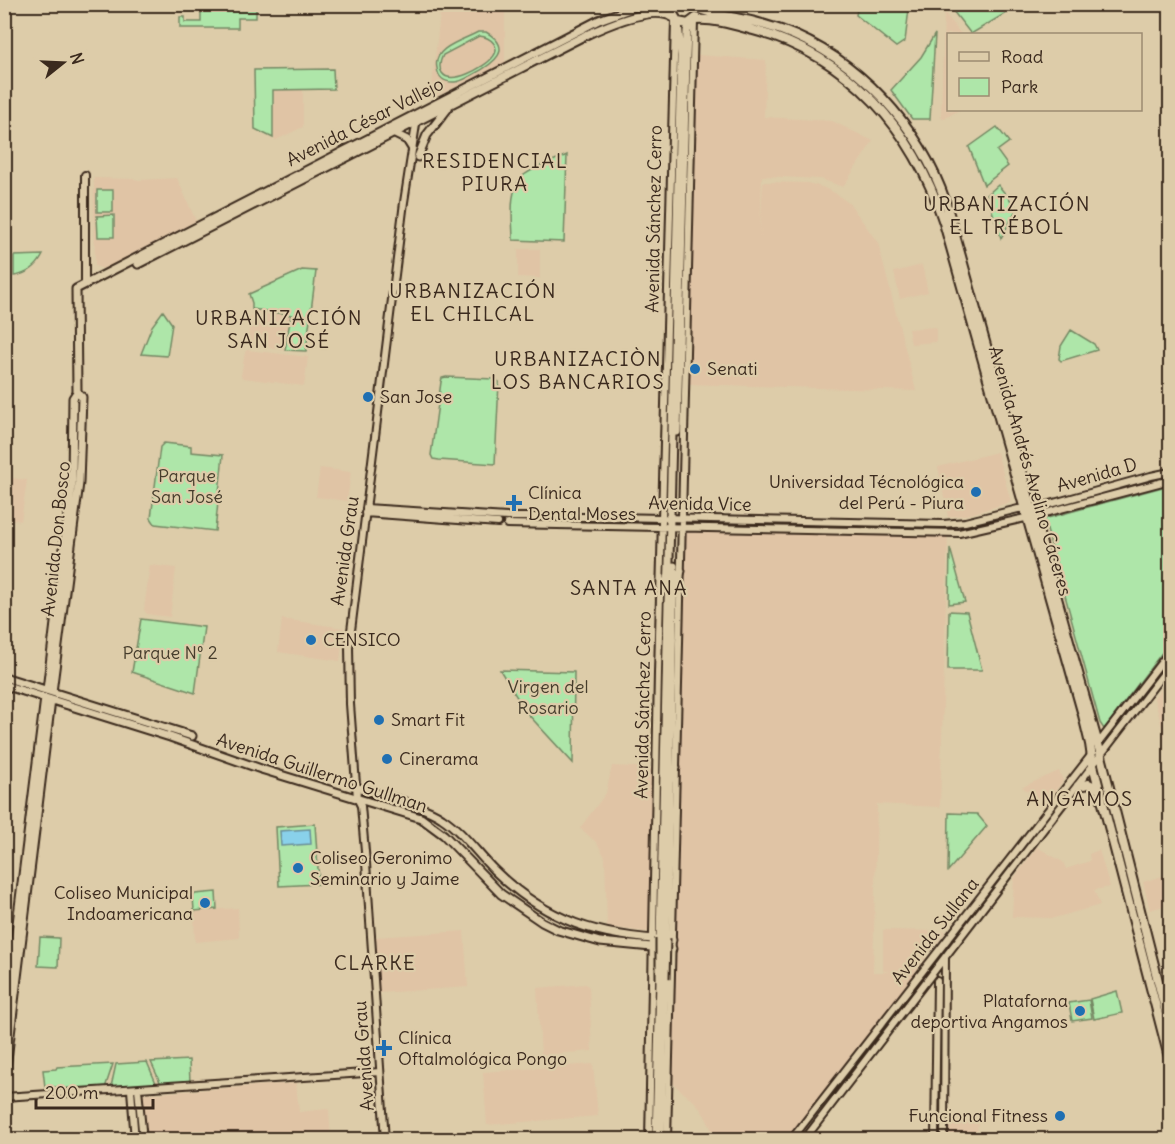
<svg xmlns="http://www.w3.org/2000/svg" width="1175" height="1144" font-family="Delius,sans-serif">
	<rect width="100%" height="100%" fill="#ddcca9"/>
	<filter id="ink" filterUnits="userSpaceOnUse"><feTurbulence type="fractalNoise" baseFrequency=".0167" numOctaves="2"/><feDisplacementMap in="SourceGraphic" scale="12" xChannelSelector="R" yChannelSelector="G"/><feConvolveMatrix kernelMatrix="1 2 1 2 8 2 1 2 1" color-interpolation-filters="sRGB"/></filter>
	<g filter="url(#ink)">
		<path fill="#e0c4a5" d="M441,5H505V63L434,97L431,95Z
			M944,12L961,34H948V110H959L944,119L941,117Z
			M697,55L766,60L764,117L832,121L873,141L843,187L821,179L762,176L760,236L763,182L808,183L822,187L835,193L850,204L878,243L916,391L686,384Z
			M272,90H303V127L276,140L273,138Z
			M94,178L134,179L139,180L177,178L196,221L103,269L95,266Z
			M518,249H540V278L518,277Z
			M922,265L928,292L900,299L894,272Z
			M252,309L291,315L285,350L247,344Z
			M936,327V342L911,344L908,329Z
			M247,350L308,357L304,386L243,378L241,376L245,352Z
			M997,452L1011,502L971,514L948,517L938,467Z
			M320,468L351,472L347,501L316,497Z
			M5,477L27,480L21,521L5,518Z
			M684,522L948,528L940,807L877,804L873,972H891L883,971V930L946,931L915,972L927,973L797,1139H716L705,1116L696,1103L666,1078L678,811Z
			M150,565L176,568L170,617L147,614L144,610Z
			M282,619L344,628L340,661L278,652Z
			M1170,677V756L1154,698Z
			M612,766L653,768L649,930L646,932L607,927L605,857L597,843L580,828L606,793Z
			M1059,771L1063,781L1045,804L1022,787Z
			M1037,847L1063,862L1066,869L1090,861L1089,854L1099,850L1110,887L1094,890L1100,905L1054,918L1012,917L1014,878Z
			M1170,874V904L1150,910L1143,882Z
			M238,908L239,938L195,942L194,911Z
			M464,931L468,987L379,993L376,937Z
			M586,984L589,987L592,1051L541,1055L537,988Z
			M593,1064L598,1116L487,1125L483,1072Z
			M296,1083L299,1112L327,1109L329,1110L331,1139H146L142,1097L144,1094Z
			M951,1121L978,1122L977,1139H948L949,1124Z"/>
		<path fill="#aee6a9" stroke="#748864" stroke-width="1.5" fill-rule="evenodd" d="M201,5L256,6V18H238V28H180V17H185V22H201Z
			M858,5H911L909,9L905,41L896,47L856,15Z
			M953,5L1004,6L1011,10L971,34L953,11Z
			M478,32H486C515,49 493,64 474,74C468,77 460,83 453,82C444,82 438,77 437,68C432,47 464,40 478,32ZM479,36C491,37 502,47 492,58C485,67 451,86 442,73C438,67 440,61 443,55Z
			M935,34L930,119H912L891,90L921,57Z
			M333,69L334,89L273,90V138L255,129L254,70Z
			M997,127L1009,142L997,151L1008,166L984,185L969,147Z
			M567,155L564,242L513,240C513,222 507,188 524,175C536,166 553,161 567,155Z
			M998,185L1017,208L1001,238L987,195Z
			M97,190H113V212H97Z
			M114,215V237H98L97,216Z
			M43,255C37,267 28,274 14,276V256Z
			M302,270L316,271L306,351L285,350L291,315L252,309V303L249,294Z
			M163,311L172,324L167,356L141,354L152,326Z
			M1071,330L1094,344L1097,350L1061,361L1059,359L1061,346Z
			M446,377L494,379L499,382L495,464L439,460L433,459L431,455L441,382L442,378Z
			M164,443L191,446V452L223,455L215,531L155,524L151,518L160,447Z
			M1170,485V642L1104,729L1100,723L1044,519Z
			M950,548L965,602L949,604Z
			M949,611L967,612L982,670H948Z
			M141,619L204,627L195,693L132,672Z
			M500,670L574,672L573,763L526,712Z
			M949,813L977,814L987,826L948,871Z
			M315,824L319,884L279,886L276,827Z
			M216,892L217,909L194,911L193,896L195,894Z
			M40,937L59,938L58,967L38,966Z
			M1117,991L1122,1013L1094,1019L1090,999Z
			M1089,1000L1092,1018L1072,1021L1069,1003Z
			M189,1060L190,1082L161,1084L151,1062Z
			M147,1062L156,1083L111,1087L116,1064Z
			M113,1064L105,1088L57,1091V1087H45L43,1070L56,1069L57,1067Z"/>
		<path fill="#89d1ea" stroke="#6a8e98" stroke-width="1.5" d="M310,829L311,844L281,846L280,831Z"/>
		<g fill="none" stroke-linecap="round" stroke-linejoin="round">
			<defs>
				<path id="secondary" d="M85,283V175
					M366,508L507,517H613L943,524L965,522L1018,509L1036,508L1151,476L1170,472
					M365,513L498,523
					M507,524L959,533L1034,516L1170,480
					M1097,745L1170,651
					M138,1089L143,1140
					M131,1090L135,1140
					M4,1097L380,1072
					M385,1140L366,863L361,806L357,798L350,704L349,647L404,202L417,118
					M649,1140L658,673L675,21
					M667,1140L694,21
					M791,1140L1092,754
					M804,1140L1170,665
					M935,1140L937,981
					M944,1140L945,957"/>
				<path id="primary" d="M395,134L407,140L412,148
					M418,157L427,135L448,108
					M138,264L584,36C605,26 653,4 674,18
					M677,432L686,58L687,31L690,24
					M676,584L681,571
					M661,591L668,577
					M4,677L192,736
					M4,685L170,737L261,769L421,818L444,835L501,894L542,922L558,930L600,942L672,949
					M47,690L72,481L73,398L77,392L76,289L599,20L635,7L675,5
					M52,692L79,483L82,397L77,392
					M670,780L676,768
					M356,787C379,795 424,805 442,818C462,831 477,853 494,870C547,922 599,937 672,940
					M660,938L681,56L678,22
					M666,938L674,566
					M4,1028L45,698
					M4,1084L51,700
					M656,1140L660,979
					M661,1140L665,979"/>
				<path id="trunk" d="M675,4L673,14L678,22L688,24L696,18
					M697,8C712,15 730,16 746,20C757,22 769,26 781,30C858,58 920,126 946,203L1098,744L1170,1028
					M695,20C713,18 735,25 753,30C850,56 914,130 944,223L1083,715L1090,744L1093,765L1170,1061
					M1078,786L1089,784L1100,790"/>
			</defs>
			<use href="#secondary" stroke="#3b2a1e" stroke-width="10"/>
			<use href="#primary" stroke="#3b2a1e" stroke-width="11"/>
			<use href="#trunk" stroke="#3b2a1e" stroke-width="12"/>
			<use href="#secondary" stroke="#ddcca9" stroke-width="6"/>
			<use href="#primary" stroke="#ddcca9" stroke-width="7"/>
			<use href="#trunk" stroke="#ddcca9" stroke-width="8"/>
			<defs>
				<path id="primary-bridge" d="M660,979V938
					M665,979L666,938"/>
			</defs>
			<use href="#primary-bridge" stroke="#3b2a1e" stroke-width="11" stroke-linecap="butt"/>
			<use href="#primary-bridge" stroke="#ddcca9" stroke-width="7"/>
		</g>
	</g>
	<g fill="#1f6fb2" stroke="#ddcca9" stroke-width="2">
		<circle cx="695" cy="369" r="6"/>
		<circle cx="368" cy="397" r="6"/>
		<circle cx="976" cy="492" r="6"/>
		<path d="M511 494h6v6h6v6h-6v6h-6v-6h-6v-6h6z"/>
		<circle cx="311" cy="640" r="6"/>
		<circle cx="379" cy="720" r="6"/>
		<circle cx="387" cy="759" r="6"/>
		<circle cx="298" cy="868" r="6"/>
		<circle cx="205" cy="903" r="6"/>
		<circle cx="1080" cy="1011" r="6"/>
		<path d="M381 1039h6v6h6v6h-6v6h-6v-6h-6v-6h6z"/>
		<circle cx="1060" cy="1116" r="6"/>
	</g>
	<g text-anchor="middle" stroke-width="4.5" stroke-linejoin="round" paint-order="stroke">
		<g font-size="18" fill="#3b2a1e" stroke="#ddcca9">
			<text transform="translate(365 122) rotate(-27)" y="6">Avenida César Vallejo</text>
			<text transform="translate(654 219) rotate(-89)" y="6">Avenida Sánchez Cerro</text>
			<text transform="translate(1030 471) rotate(74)" y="6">Avenida Andrés Avelino Cáceres</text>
			<text transform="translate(1097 475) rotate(-16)" y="6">Avenida D</text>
			<text transform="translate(700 504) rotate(1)" y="6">Avenida Vice</text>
			<text transform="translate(56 539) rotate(-84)" y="6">Avenida Don Bosco</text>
			<text transform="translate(345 551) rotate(-82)" y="6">Avenida Grau</text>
			<text transform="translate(643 705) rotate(-89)" y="6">Avenida Sánchez Cerro</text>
			<text transform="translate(322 773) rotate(18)" y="6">Avenida Guillermo Gullman</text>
			<text transform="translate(935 931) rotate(-52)" y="6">Avenida Sullana</text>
			<text transform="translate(364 1056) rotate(-94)" y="6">Avenida Grau</text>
		</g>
		<g font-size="18" fill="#3b2a1e" stroke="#ddcca9" text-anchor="start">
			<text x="707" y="375">Senati</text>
			<text x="380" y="403">San Jose</text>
			<text x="964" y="488" text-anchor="end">Universidad Técnológica<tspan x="964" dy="21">del Perú - Piura</tspan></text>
			<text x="528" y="499">Clínica<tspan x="528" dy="21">Dental Moses</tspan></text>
			<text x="323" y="646">CENSICO</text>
			<text x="391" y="726">Smart Fit</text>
			<text x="399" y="765">Cinerama</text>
			<text x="310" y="864">Coliseo Geronimo<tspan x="310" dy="21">Seminario y Jaime</tspan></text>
			<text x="193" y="899" text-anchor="end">Coliseo Municipal<tspan x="193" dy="21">Indoamericana</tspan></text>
			<text x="1068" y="1007" text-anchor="end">Plataforna<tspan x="1068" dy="21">deportiva Angamos</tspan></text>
			<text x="398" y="1044">Clínica<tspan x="398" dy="21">Oftalmológica Pongo</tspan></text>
			<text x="1048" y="1122" text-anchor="end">Funcional Fitness</text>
		</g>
		<g font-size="18" fill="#463d2c" stroke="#ddcca9">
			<text x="187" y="482">Parque<tspan x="187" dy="21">San José</tspan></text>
			<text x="170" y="659">Parque Nº 2</text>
			<text x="548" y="693">Virgen del<tspan x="548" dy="21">Rosario</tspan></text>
		</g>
		<g font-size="20" letter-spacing="1.5" fill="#3b2a1e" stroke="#ddcca9">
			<text x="495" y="168">RESIDENCIAL<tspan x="495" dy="23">PIURA</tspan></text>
			<text x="1007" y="211">URBANIZACIÓN<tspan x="1007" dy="23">EL TRÉBOL</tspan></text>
			<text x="473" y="298">URBANIZACIÓN<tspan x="473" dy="23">EL CHILCAL</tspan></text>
			<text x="279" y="325">URBANIZACIÓN<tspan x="279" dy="23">SAN JOSÉ</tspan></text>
			<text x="578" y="366">URBANIZACIÒN<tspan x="578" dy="23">LOS BANCARIOS</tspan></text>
			<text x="629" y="595">SANTA ANA</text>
			<text x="1080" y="806">ANGAMOS</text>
			<text x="375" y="970">CLARKE</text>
		</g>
	</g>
	<rect width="1175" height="1144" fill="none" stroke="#ddcca9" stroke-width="24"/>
	<rect x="12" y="12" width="1151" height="1120" fill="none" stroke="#3b2a1e" stroke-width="2" filter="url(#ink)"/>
	<rect x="947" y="33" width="195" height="78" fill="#ddcca9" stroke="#9c8b71" stroke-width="1.5"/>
	<rect x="959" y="52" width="30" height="9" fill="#ddcca9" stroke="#9c8b71" stroke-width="1.5"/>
	<text x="1001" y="63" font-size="18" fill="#3b2a1e">Road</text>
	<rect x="959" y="78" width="30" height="18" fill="#aee6a9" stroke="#9c8b71" stroke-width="1.5"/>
	<text x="1001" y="93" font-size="18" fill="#3b2a1e">Park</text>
	<g transform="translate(63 63) rotate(72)" stroke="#ddcca9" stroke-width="4.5" paint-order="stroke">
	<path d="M0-4.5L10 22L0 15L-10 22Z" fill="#3b2a1e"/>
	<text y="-9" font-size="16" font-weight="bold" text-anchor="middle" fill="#3b2a1e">N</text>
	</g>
	<path d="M36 1099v9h117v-9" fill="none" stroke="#3b2a1e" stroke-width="3"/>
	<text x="45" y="1099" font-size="18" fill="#3b2a1e" stroke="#ddcca9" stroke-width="4.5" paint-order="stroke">200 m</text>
</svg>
